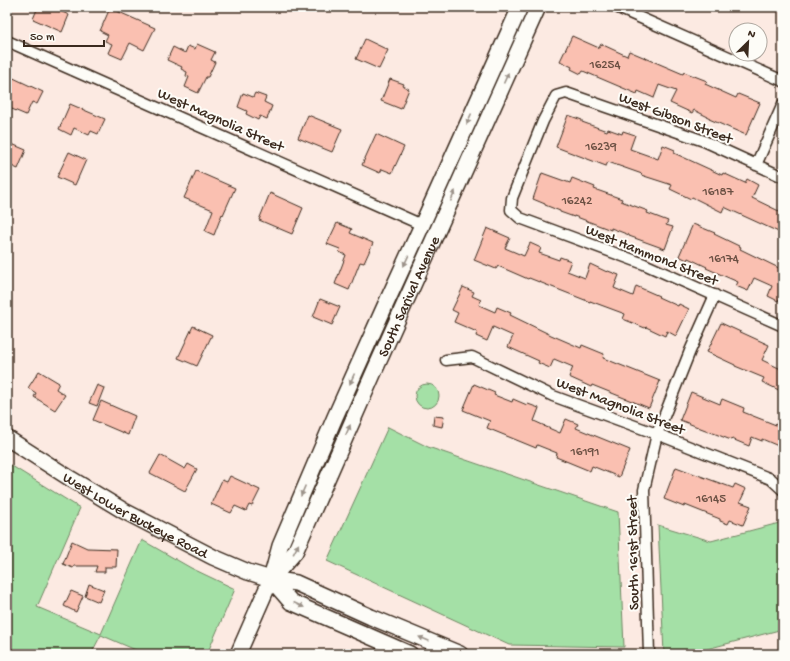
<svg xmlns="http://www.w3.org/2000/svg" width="790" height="661" font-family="'Gochi Hand',sans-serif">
	<rect width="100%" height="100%" fill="#fceae2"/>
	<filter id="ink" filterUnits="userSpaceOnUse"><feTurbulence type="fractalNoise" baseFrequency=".025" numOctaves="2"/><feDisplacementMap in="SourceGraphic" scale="8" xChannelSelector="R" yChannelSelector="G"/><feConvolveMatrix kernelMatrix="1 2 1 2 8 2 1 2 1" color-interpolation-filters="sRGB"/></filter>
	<g filter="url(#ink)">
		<path fill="#a4e0a6" stroke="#708562" d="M415 396a12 12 0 1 1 24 0a12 12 0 1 1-24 0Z
			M388,427L428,447L618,512L624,647L509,645L327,561Z
			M7,463L80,508L37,607L101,634L142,540L191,568L235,589L207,654H145L101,635L91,654H7Z
			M783,522V629L688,654H664L658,525L711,541Z"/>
		<path fill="#fac0b1" stroke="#3b2a1e" d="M38,7H51L69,15L62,32L33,19Z
			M110,8L155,28L144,50L130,43L122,59L108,53L112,44L105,41L108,35L100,31Z
			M572,36L599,48L601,44L627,56L629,51L683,74L684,72L707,81L705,84L736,98L738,94L760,103L746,135L709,119L710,118L694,110L692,113L670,103L676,91L659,85L654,98L638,91L637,94L583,71L581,74L571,69L572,67L560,61Z
			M365,39L388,50L379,69L356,59Z
			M197,44L215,52L211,60L215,62L208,77H206L198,93L185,87L189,77L186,76L187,72L181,69L182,67L167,60L173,47L185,53L188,46L195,49Z
			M7,75L43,92L37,104L32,102L26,115L7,107Z
			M390,79L404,84L403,86L409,89L401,109L381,101Z
			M243,93L253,97L255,93L266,97L264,102L272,106L267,119L260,116L258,120L246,114L247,111L238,107Z
			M70,104L105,119L98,134L91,131L89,135L74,128L71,135L59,129Z
			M308,115L342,129L332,152L298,138Z
			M568,115L582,120V122L607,131L608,129L622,134L623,131L635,135L630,149L641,153L658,159L663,145L675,150L674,153L722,175L723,173L745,183L747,179L758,185L752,198L783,213V234L724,207L722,212L692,197L691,199L670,189L672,185L641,175L642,174L608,162L606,166L556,147Z
			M376,134L404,147L392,173L382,169L380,173L362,165Z
			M7,142L26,150L18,169L7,164Z
			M69,152L86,160L75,185L57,177Z
			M196,171L235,188L223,215L222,214L214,235L205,231L213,210L184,198Z
			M542,173L570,183L572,178L595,187L594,189L622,199L621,201L648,211L647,213L668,221L666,225L673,227L665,249L629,236V235L611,228V230L574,216V217L560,212V211L545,205V204L533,199Z
			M270,193L303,208L292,234L259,220Z
			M337,223L352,229L350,233L373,243L364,263L360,262L349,290L335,284L346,255L339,252L340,249L327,244Z
			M693,224L715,233L714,234L741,247L740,249L783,270V300L779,299L778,301L768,296L772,286L754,278L748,291L736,286L738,282L706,268L707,267L688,258L687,260L679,256Z
			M487,228L510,238L505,248L524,256L530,243L541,248L539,253L559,260L560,257L571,261L567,271L585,278L590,264L607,272L608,271L619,275L614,288L633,296L636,286L659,296L658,297L678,306L679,304L689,309L676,336L667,331L665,336L646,327L645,328L623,319L625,314L590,301V302L529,278L528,279L498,266L496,269L474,260Z
			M463,287L474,292L472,296L481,300L479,305L495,312L497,307L511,313L510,315L551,335L581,348L582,345L604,354L603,358L660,381L649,408L592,385L591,387L569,377L573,367L554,359L550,368L538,363L539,361L508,347L513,336L493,327L487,341L476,336L477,332L454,322L458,313L452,310Z
			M320,299L340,307L332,325L313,317Z
			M721,323L769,345L762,360L783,370V392L762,382L764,378L735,366V365L707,352Z
			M193,326L212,335L197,366L178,358Z
			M39,371L59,383L56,389L65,395L55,410L34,397L36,393L28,388Z
			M474,384L495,393L494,395L512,402L513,399L527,405L528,404L539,408L534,421L545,426H544L560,433L566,419L578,424L576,428L630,450L619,477L592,466L590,471L556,457L557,453L537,445L536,448L487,428L490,421L463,410Z
			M97,385L104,388L97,406L89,403Z
			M691,392L720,404L722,399L744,408L743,412L776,425L783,408V448L762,439V441L752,437L749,446L732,439L731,440L680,420Z
			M101,401L135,416L128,435L93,420Z
			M434,416L444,417L442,427L433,425Z
			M160,455L185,469L188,464L197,469L185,491L150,473Z
			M676,467L733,488L735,484L746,489L740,502L751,506L743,525L730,520L728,524L720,521V519L685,505L684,507L664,499Z
			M230,476L260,490L252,506L249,505L246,511L235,506L231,513L211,504L222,480L227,482Z
			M72,541L87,548L117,549L116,567H105V572H95L97,566H74L73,568L63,564Z
			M89,584L104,590L99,602L85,596Z
			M71,591L83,596L76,612L64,606Z"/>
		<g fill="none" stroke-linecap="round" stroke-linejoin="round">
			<defs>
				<path id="street" d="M616,7L783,81
					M7,41L422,225
					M756,165L783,104
					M783,177L704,141L566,93L556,96L543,121L512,198L511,210L520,218L644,264L783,326
					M446,360L472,357L553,396L657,434L771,479L783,490
					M649,654L644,490L657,434L690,351L715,295"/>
				<g id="secondary">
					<path id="s1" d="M7,438L71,479L124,511L213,557L248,572L271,579L296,583L371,617L460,654"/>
					<path id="s2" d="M273,577L295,552L374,372L538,7"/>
					<path d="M271,579L291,602L410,654"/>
					<path d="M238,654L271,579L280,546L335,417L384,308L422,225L520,7"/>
				</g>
			</defs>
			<use href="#street" stroke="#3b2a1e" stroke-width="13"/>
			<use href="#secondary" stroke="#3b2a1e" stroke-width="18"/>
			<use href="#street" stroke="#fdfcf7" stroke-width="10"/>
			<use href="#secondary" stroke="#fdfcf7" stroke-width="15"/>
		</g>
		<defs><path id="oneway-solid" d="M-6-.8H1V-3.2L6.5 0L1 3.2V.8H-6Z"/></defs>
		<g fill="#9c938a">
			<use href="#oneway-solid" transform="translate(506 78) rotate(-66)"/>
			<use href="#oneway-solid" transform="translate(469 119) rotate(114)"/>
			<use href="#oneway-solid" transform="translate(453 196) rotate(-66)"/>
			<use href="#oneway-solid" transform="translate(406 261) rotate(115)"/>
			<use href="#oneway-solid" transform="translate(352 379) rotate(114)"/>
			<use href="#oneway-solid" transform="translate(348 430) rotate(-66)"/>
			<use href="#oneway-solid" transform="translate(303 491) rotate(113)"/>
			<use href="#oneway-solid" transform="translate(296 549) rotate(-62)"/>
			<use href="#oneway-solid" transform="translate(299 605) rotate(24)"/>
			<use href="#oneway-solid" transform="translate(424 639) rotate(-157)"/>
		</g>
	</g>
	<g text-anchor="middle" stroke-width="4" stroke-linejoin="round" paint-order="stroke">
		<g font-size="13" fill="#6b5043">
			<text x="605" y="68">16254</text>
			<text x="601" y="150">16239</text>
			<text x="718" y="195">16187</text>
			<text x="577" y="204">16242</text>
			<text x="724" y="262">16174</text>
			<text x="585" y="455">16191</text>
			<text x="711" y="502">16145</text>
		</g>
		<g font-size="15" fill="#3b2a1e" stroke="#fdfcf7">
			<text transform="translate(676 117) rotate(21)" y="5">West Gibson Street</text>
			<text transform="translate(221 119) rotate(24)" y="5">West Magnolia Street</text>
			<text transform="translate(652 254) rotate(22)" y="5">West Hammond Street</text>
			<text dy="5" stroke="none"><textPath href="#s2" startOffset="313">South Sarival Avenue</textPath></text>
			<text transform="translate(621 405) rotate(21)" y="5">West Magnolia Street</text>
			<text dy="5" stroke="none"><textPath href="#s1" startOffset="150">West Lower Buckeye Road</textPath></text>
			<text transform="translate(632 553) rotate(-91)" y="5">South 161st Street</text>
		</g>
	</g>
	<rect width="790" height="661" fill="none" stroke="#fdfcf7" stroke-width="24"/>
	<rect x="12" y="12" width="766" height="637" fill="none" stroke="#3b2a1e" stroke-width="1.5" filter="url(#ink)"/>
	<g transform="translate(748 42) rotate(24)"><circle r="19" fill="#fdfcf7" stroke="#afa8a0"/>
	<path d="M0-3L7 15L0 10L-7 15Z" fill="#3b2a1e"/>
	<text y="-6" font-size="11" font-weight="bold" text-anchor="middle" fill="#3b2a1e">N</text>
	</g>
	<path d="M24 40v6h80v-6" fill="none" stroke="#3b2a1e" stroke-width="2"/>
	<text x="30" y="40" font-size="12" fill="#3b2a1e" stroke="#fdfcf7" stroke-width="3" paint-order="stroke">50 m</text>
</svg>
